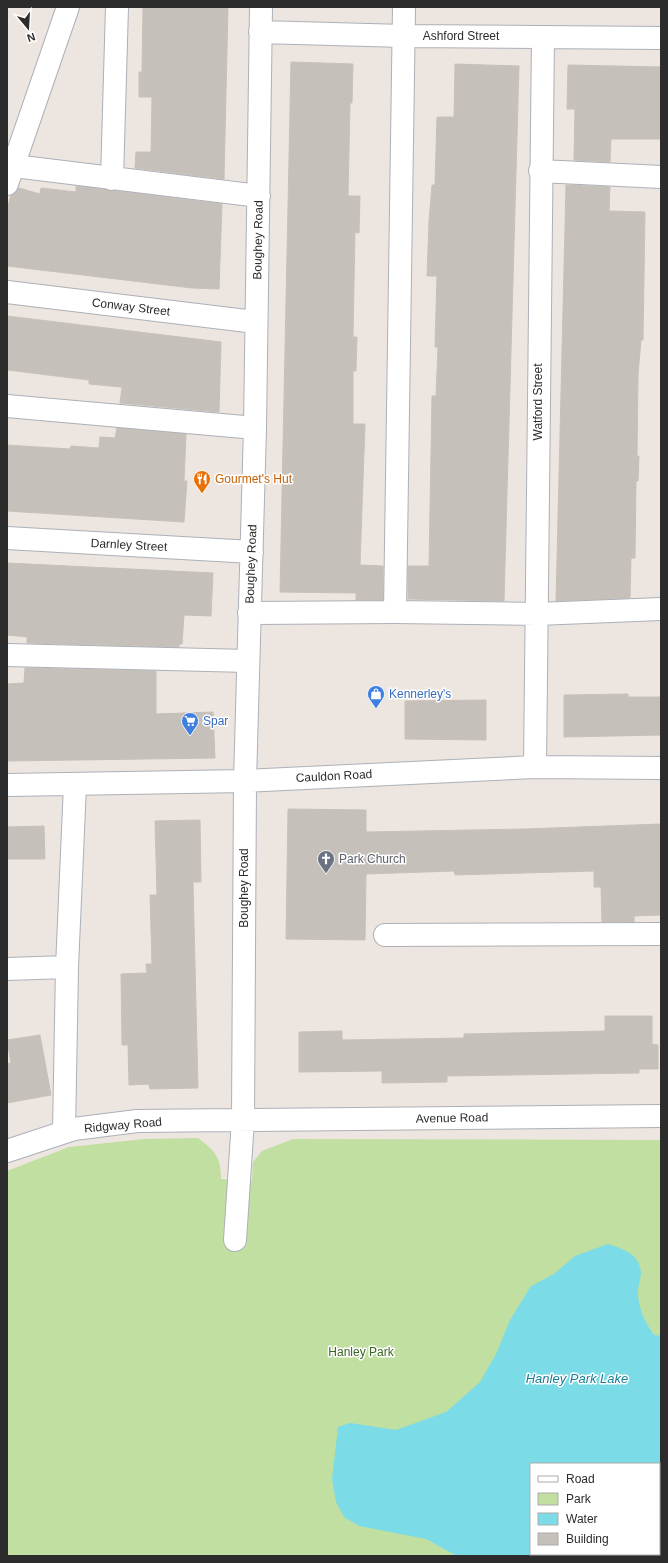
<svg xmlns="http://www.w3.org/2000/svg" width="668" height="1563" font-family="Helvetica,sans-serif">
	<rect width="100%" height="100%" fill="#ede5e0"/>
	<path fill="#c0dfa1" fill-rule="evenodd" d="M198,1138C215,1151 221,1157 221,1179L252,1181L253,1162L262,1151L293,1139L661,1140V1556H7V1171L69,1147L145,1139ZM531,1464H659V1554H531Z"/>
	<path fill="#7bdce7" d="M608,1244C622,1249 639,1253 641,1272C641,1280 637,1288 638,1296C640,1312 645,1322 654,1335L661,1336V1472H659V1464H531V1554H659V1544H661V1556H457L426,1539L359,1526L344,1517L336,1502L332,1479L338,1427L350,1423L396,1430L446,1412L480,1382L496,1354L510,1320L531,1286L554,1274L575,1256Z"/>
	<path fill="#c6c0bb" stroke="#c8c1b9" d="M143,7H228L224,179L135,168L136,152H151L152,97H139V72H142Z
		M291,62L353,64L352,103H350L348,196H360L359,233L355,232L353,337H357L356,371H353V424H365L360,565L383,566V600H356V593L280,592Z
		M455,64L519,66L504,601L408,599V566H429L432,396H436L438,347H435L437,276H427L429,221L432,185H435L437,117H454Z
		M568,65L661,67V139H611L610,162L574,160L575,109H567Z
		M566,185L610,187L609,211L645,212L643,340H641L638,374L637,456H639L638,481H636L635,558H631L630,598L556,601Z
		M76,186L222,204L219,289L192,288L7,266V210L11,195L15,193L19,188L40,194L41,188L76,192Z
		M7,316L221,342L219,412L120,403L122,387L89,384V380L7,370Z
		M117,428L186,434L184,481H187L184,522L7,511V445L70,449L71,446L99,448L100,437L115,438Z
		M7,563L213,573L211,616L184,615L182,644H179V647L27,643V637L7,635Z
		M25,668L156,671V714L213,712L215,758L7,761V684L24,683Z
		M628,694V697H661V735L564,737V695Z
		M486,700V740L405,739V701Z
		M288,809L366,810V832L525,829L661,824V915L634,916V922H602L601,887H594V871L455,875L454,871L366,874L365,940L286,939Z
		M200,820L201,882H193L198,1088L150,1089L149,1084L129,1085L128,1045H122L121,974L147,973L146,964H152L150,895H157L155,821Z
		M44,826L45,859H7V827Z
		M605,1016H652V1044L658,1045V1069H639V1073L447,1076V1082L382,1083V1071L299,1072V1032L342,1031V1040L464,1038V1034L605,1031Z
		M40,1035L51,1095L7,1103V1064L11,1063L7,1040Z"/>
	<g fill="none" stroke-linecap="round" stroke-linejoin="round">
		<defs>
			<path id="minor" d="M260,32L404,36L661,38
				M14,166L259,196
				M540,171L661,177
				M112,179L117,7
				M7,184L68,7
				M7,292L256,322
				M7,406L255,428
				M7,538L252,552
				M395,612L404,7
				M249,613L395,612L537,614L661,609
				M7,655L248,661
				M535,767L543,37
				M7,785L245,781L535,767L661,768
				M385,935L661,934
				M7,969L67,967
				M64,1132L67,967L75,785
				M7,1151L74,1129L137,1121L661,1116
				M235,1240L243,1120L245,781L255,428L261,7"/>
		</defs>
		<use href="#minor" stroke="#acb0b8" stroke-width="24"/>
		<use href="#minor" stroke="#fff" stroke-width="22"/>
	</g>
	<defs>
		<symbol id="restaurant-pin" viewBox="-11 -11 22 30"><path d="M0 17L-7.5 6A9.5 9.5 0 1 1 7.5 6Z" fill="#e8710a" stroke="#fff"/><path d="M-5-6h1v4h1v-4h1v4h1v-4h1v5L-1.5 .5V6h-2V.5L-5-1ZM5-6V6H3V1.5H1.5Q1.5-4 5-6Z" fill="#fff"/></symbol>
		<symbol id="shop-pin" viewBox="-11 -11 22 30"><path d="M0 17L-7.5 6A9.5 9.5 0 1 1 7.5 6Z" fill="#3f7fe0" stroke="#fff"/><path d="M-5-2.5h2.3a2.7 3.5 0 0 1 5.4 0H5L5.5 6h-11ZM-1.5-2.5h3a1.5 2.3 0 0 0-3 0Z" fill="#fff"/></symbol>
		<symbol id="supermarket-pin" viewBox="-11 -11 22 30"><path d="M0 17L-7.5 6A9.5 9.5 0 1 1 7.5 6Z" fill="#3f7fe0" stroke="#fff"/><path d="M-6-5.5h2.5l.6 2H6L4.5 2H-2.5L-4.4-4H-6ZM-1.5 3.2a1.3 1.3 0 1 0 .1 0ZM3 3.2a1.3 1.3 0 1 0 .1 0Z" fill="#fff"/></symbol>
		<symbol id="church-pin" viewBox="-11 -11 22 30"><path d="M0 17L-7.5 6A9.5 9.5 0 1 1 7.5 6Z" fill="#6b7280" stroke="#fff"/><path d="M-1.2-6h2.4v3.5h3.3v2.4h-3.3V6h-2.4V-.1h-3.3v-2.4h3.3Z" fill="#fff"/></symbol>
	</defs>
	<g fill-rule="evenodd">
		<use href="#restaurant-pin" x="192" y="469" width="20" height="27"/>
		<use href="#shop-pin" x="366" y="684" width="20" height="27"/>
		<use href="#supermarket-pin" x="180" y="711" width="20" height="27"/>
		<use href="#church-pin" x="316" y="849" width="20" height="27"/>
	</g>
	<g text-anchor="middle" stroke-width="3" stroke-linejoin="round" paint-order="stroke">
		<g font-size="12" fill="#2c2c2c" stroke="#fff">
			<text x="461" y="40">Ashford Street</text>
			<text transform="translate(258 240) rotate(-89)" y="4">Boughey Road</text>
			<text transform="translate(131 307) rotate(7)" y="4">Conway Street</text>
			<text transform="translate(538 402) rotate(-90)" y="4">Watford Street</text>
			<text transform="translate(129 545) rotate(3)" y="4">Darnley Street</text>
			<text transform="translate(251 564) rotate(-88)" y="4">Boughey Road</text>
			<text transform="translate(334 776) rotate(-3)" y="4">Cauldon Road</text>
			<text transform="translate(244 888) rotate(-90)" y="4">Boughey Road</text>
			<text transform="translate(452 1118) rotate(-1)" y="4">Avenue Road</text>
			<text transform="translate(123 1125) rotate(-5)" y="4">Ridgway Road</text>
		</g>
		<g font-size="12" fill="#c56008" stroke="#fff" text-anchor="start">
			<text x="215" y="483">Gourmet's Hut</text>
		</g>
		<g font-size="12" fill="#366cbe" stroke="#fff" text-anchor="start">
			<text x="389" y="698">Kennerley's</text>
			<text x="203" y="725">Spar</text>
		</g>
		<g font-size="12" fill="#5b616d" stroke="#fff" text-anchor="start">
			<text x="339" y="863">Park Church</text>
		</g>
		<g font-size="12" fill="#3a6620" stroke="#fff">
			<text x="361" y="1356">Hanley Park</text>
		</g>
		<g font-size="13" font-style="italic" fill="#177f96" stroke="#fff">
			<text x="577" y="1383">Hanley Park Lake</text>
		</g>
	</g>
	<rect width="668" height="1563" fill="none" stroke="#2c2c2c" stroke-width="16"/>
	<rect x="530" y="1463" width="130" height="92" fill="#ffffff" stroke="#ababab"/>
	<rect x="538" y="1476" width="20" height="6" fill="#ffffff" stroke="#ababab"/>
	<text x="566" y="1483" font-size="12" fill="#2c2c2c">Road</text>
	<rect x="538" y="1493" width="20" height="12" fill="#c0dfa1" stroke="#ababab"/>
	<text x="566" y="1503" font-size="12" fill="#2c2c2c">Park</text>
	<rect x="538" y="1513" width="20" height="12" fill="#7bdce7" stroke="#ababab"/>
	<text x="566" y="1523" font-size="12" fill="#2c2c2c">Water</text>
	<rect x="538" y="1533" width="20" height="12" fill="#c6c0bb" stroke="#ababab"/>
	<text x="566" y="1543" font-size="12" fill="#2c2c2c">Building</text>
	<g transform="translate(28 28) rotate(162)" stroke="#ffffff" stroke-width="3" paint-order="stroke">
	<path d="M0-3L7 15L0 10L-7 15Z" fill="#2c2c2c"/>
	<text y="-6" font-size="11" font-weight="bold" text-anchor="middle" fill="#2c2c2c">N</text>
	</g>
</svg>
